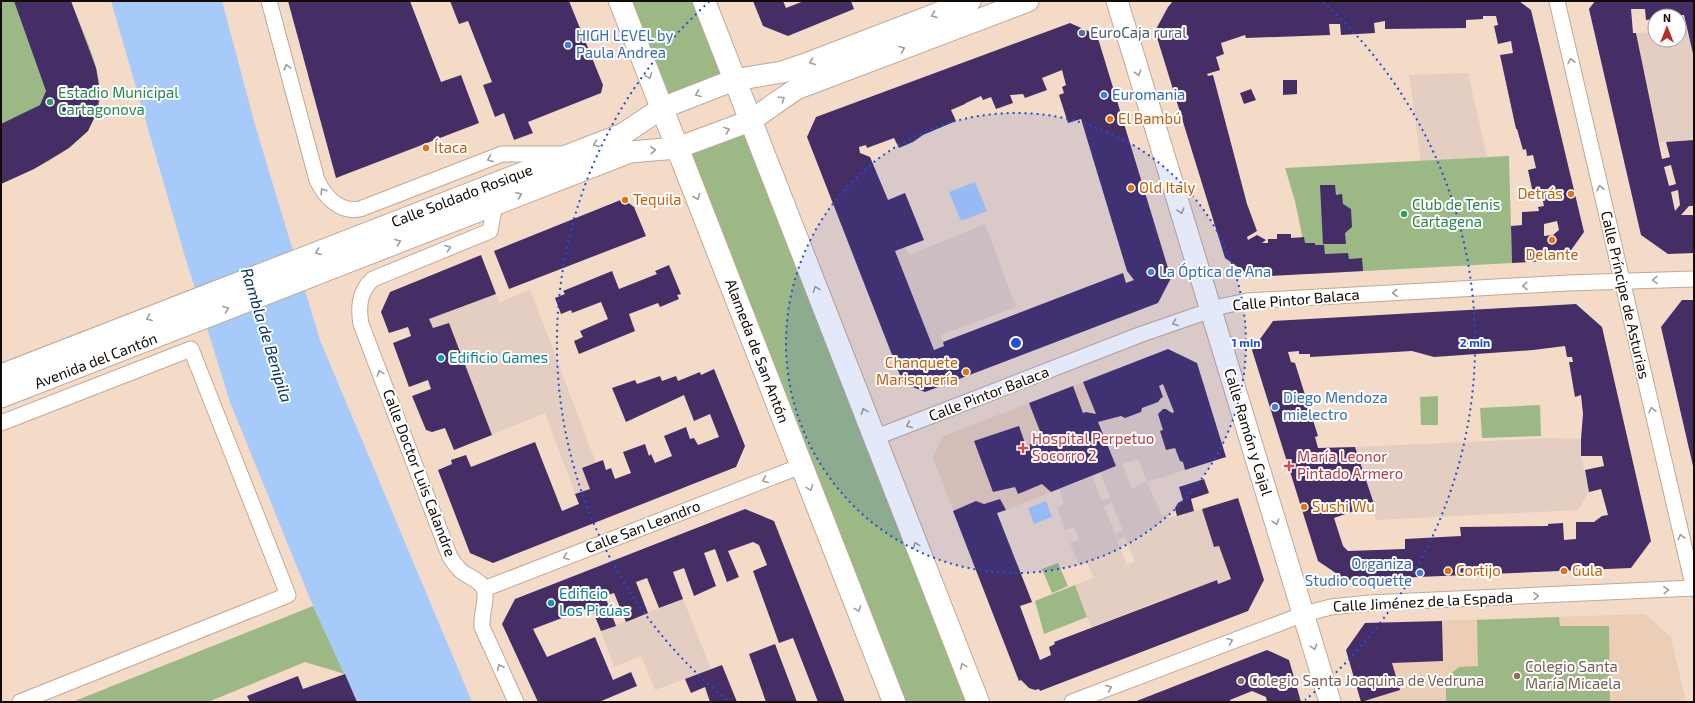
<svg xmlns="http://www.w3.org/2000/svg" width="1695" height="703" font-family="'Exo 2',sans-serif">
	<rect width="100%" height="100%" fill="#f3dbc8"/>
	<path fill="#e4cdc1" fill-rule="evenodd" d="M1679,30H1687L1694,61V140L1659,142L1636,33L1655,32V40H1679Z
		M1468,73L1487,157L1421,161L1409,75Z
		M985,224L1016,307L941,335L944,346L934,350L895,251L905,247L909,255Z
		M530,289L596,463L582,468L590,489L575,494L545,413L492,435L449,323L433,328L429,319L496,294L500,303Z
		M1163,384L1174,412L1172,413L1166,409H1163V430L1160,431L1166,450L1175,448L1180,461L1183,462L1185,470L1147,482L1162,516L1167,514L1169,518L1202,509L1214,547L1219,546L1231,579L1218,584L1216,580L1091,627L1075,585L1094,578L1087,563L1079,566L1070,543L1079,539L1074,527L1065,530L1057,507L1064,504L1059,489L1092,476L1102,501L1110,498L1100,472L1116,466L1098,422L1121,416L1125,418L1141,412L1142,408L1158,402L1161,398L1163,397L1159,386ZM1138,459L1147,481L1132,489L1122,464ZM1112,503L1123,531L1115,534L1104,506ZM1125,537L1135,562L1127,565L1117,540Z
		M1554,438L1581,439V456L1589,492L1578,510L1375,520L1374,504L1355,447Z
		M683,599L711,669L655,690L641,656L614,667L601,631Z"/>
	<path fill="#eccdb6" d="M1083,382L1116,466L960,528L933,458L942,437Z
		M1645,614L1671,637L1686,702H1361L1346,650L1365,623Z"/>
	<path fill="#9cb985" d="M1,1H71C81,29 99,62 100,91C102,142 39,167 1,184Z
		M620,1H704L734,80L662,108Z
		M750,121L978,702H894L677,148Z
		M1509,156L1512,263L1310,274L1295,201L1285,168Z
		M1438,396V425H1421L1420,397Z
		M1540,405L1541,436L1482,438L1480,408Z
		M1058,563L1068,586L1052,593L1042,569Z
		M1075,585L1087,617L1044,634L1035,601Z
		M313,606L345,674L305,662L208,702H72Z
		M1559,617L1560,626H1609L1610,702H1446V678L1459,667L1478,666L1477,620Z"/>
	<path fill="#a6caf9" d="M111,1H222L255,125L320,340L472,702H357L313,606L230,402L186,260Z
		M975,182L987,211L961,221L949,192Z
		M1046,501L1052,517L1034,524L1028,508Z"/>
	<path fill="#452e66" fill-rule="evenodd" d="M14,1H71L96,68L100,92L97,112L88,131L69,148L34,169L1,184V124L40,105L46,91Z
		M288,1H410L441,82L461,75L479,123L336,178Z
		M450,1H569L603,85L601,93L528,122L533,133L514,140L504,113L495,117L483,85L492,82L468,21L459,24Z
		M753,1H783L786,8L804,1H851L854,9L788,36L763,26Z
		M1173,1H1519L1531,10L1584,232L1564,260L1512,263L1511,226L1522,225V212L1539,211L1538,207L1544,206L1542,197L1534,198L1528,170L1536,168L1533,155L1527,156L1526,149L1523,150L1517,129H1516L1500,55L1513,53L1511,41L1498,44L1494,26L1498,25L1496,16H1483V19L1466,20V28L1385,29V21L1374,23L1375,33L1341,35L1340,24H1329L1330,35L1246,38L1245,35L1221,43L1224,54L1216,57L1220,70L1207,74L1208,76L1213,75L1247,204L1257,231L1247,237L1248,240L1257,235L1266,240L1262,243H1268V239H1277V234H1291V238L1304,237L1305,243H1315V245H1324L1325,254L1348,253L1349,259L1362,258L1363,271L1252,277L1225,258L1155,31L1168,7ZM1557,221L1559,230L1553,235L1544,236V224Z
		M1595,1H1694V58L1684,15L1655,16V19L1646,20L1645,9H1631L1633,33H1636L1662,159L1670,157L1666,142L1694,140V206H1689L1681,215H1694V253L1668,254L1641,235L1589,9ZM1671,165L1676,184L1669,186L1664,167ZM1678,190L1680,205L1675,211L1671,192Z
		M1070,23L1097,35L1171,278L1158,303L925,392L903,383L807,137L816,117ZM1062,70L1066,85L1062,87L1064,93L1059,95L1068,123L1081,119L1127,271L1134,280L1126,283L1123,273L943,342L944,346L934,350L895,251L924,240L905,193L888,200L870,157L860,153L859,147L866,145L867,148L894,138L899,148L913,142L923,135L956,121L951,110L965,104L966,103L981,96L983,100L991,97L996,109L1013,103L1010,95L1023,94L1025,98L1047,90L1042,78Z
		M1283,80H1297V94L1283,95Z
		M1251,89L1256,100L1244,104L1240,93Z
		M1320,185H1335L1336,195L1342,194L1343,204L1351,209L1352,227L1345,233L1346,244H1323Z
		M623,199L634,207L646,236L509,289L494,251Z
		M481,255L496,294L429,319L433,328L449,323L492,435L454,450L445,428L432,432L426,430L412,396L431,389L428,380L409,387L393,343L411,336L408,327L389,333L381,312L390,292Z
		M669,265L681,294L677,295L679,299L660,307L658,303L629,314L635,331L579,354L574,341L583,337L580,331L608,319L601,302L572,313L571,310L561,314L555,298L565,294L563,291L612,271L619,289L657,274L655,271Z
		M1682,300H1694L1693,466L1661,327Z
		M1576,304L1602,327L1651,541L1631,568L1346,580L1318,561L1252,350L1273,321ZM1565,346L1567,357H1572L1573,362H1569L1575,397L1581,395L1583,414L1581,439V456H1602L1604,466L1585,470L1589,492L1601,489L1608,515L1602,516L1594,522H1576V539L1564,540L1563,523L1548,524V526L1460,527L1461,536L1405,539V549L1348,551L1343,546L1334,518L1374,504L1355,447L1318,448L1315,437L1318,436L1307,401L1304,402L1302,396L1305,395L1295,363L1291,362L1288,352L1299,351V354H1310V357L1412,351L1434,357L1533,350Z
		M1168,349L1197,363L1226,457L1185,470L1183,462L1180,461L1175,448L1166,450L1160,431L1163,430L1158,414L1163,409H1166L1172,413L1174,412L1163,384L1159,386L1163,397L1161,398L1158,402L1142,408L1141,412L1125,418L1121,416L1098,422L1116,466L1051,492L1042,484L1018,494L1015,487L993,492L974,441L1019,426L1026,446L1043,439L1029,403L1073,386L1083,413L1086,412L1096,414L1083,382Z
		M714,369L745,446L736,467L493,563L470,553L438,470L452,464L451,460L466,455L471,467L535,442L562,511L579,504L575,494L590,489L582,468L603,460L606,470L611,468L615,479L631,473L623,452L645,444L649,456L651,454L655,463L672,456L664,436L686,427L690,439L694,438L698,445L719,437L710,414L694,421L684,395L626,422L612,388L635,380L637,384L660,376L662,381L676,376L678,381L700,372L701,375Z
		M1204,479L1209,493L1191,499L1194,511L1177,516L1175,508L1178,503L1183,500L1179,487Z
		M1238,498L1264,580L1248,611L1040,691L1039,689L1035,690L1029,688L1021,680L1019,681L953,511L976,501L984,504L1000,499L1006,510L997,513L1032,602L1020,606L1040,660L1051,655L1049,647L1055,644L1054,642L1217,580L1218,584L1231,579L1219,546L1214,547L1202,509Z
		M745,509L774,521L845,702H818L793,638L779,643L753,571L767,565L759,545L753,542L728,551L739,577L727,582L715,549L704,553L716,586L694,596L684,568L673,572L683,599L659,608L647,578L636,582L648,613L626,622L614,593L605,596L616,626L601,631L591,607L533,629L547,657L595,637L613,680L631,672L637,686L599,702H538L502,624L515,599Z
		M1442,621L1443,661L1392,663L1400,690L1361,702L1346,650L1365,623Z
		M775,644L797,702H766L749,654Z
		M1267,650L1289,660L1301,702H1267L1266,697L1252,691L1230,700V702H1134Z
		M722,665L737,702H710L705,687L691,693L685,679Z
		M345,674L357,702H250L247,696L298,676L303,689Z"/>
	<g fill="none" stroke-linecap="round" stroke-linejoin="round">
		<defs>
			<path id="minor" d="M269,1L317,180C325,197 340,213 360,209L502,154H563
				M1557,1L1694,589
				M495,204L490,231L373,279C359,291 358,307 361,324L450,557C453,562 456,566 460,570C467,577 483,580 485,592C486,604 481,615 482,627L516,702
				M1,423L191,349L288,595L20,702
				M874,438L1142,334L1223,306L1247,301L1568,283L1694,279
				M484,589L801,466
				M1072,702L1304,614L1331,607L1369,603L1694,588"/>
			<path id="secondary" d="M1117,1L1330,702
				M1,375L623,134L662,108L734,80L782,72L803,65L970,1
				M1,397L630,152L677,148L750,121L796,89L1028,1"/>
			<path id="primary" d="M620,1L894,702
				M704,1L978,702"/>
		</defs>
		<use href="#minor" stroke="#c0a997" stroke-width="17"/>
		<use href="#secondary" stroke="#c0a997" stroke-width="23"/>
		<use href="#primary" stroke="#c0a997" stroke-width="24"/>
		<use href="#minor" stroke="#fff" stroke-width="15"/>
		<use href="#secondary" stroke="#fff" stroke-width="21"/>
		<use href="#primary" stroke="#fff" stroke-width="22"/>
	</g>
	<defs><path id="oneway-chevron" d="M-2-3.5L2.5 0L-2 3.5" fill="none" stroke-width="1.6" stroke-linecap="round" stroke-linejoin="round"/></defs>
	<g stroke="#a19d9b">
		<use href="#oneway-chevron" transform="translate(934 15) rotate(159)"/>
		<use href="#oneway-chevron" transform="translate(902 49) rotate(-21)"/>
		<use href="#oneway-chevron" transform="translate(1571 61) rotate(-103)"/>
		<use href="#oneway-chevron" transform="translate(812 62) rotate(160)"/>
		<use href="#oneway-chevron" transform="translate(287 67) rotate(-105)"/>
		<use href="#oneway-chevron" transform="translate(1138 73) rotate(73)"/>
		<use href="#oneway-chevron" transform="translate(649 76) rotate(69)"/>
		<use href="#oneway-chevron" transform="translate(698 94) rotate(159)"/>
		<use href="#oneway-chevron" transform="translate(782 99) rotate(-35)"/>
		<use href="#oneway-chevron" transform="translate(727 130) rotate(-20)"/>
		<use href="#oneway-chevron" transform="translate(596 144) rotate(159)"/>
		<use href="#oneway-chevron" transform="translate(653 150) rotate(-4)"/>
		<use href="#oneway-chevron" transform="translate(490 159) rotate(159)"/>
		<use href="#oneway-chevron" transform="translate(1600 188) rotate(-103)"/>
		<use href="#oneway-chevron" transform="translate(323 191) rotate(-123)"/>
		<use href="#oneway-chevron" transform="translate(519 195) rotate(-21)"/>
		<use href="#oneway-chevron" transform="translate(697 197) rotate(68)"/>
		<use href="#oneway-chevron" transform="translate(1181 211) rotate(73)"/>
		<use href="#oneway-chevron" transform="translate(398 242) rotate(-21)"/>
		<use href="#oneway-chevron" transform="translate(448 248) rotate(-21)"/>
		<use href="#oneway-chevron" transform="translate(318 252) rotate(159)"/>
		<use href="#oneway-chevron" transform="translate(1655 280) rotate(178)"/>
		<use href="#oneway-chevron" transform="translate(1525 286) rotate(177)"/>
		<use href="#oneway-chevron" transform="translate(816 289) rotate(-111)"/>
		<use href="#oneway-chevron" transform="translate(1395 293) rotate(177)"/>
		<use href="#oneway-chevron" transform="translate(226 309) rotate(-22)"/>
		<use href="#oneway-chevron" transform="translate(149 318) rotate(159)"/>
		<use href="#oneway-chevron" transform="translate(1175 323) rotate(160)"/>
		<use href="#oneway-chevron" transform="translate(380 373) rotate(-111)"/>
		<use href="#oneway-chevron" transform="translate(1652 410) rotate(-103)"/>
		<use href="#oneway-chevron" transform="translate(864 411) rotate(-111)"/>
		<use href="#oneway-chevron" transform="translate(909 425) rotate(158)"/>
		<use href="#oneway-chevron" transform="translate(765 480) rotate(159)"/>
		<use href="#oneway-chevron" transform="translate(810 488) rotate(69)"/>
		<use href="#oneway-chevron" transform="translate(1276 522) rotate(73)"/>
		<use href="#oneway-chevron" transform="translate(1681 537) rotate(-103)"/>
		<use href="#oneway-chevron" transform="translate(916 545) rotate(-111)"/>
		<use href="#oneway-chevron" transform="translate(566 557) rotate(159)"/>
		<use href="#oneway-chevron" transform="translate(1666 590) rotate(-3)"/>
		<use href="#oneway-chevron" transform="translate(1536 596) rotate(-3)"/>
		<use href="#oneway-chevron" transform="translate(858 609) rotate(69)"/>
		<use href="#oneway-chevron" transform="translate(1230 641) rotate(-21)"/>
		<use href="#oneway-chevron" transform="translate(1314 647) rotate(73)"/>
		<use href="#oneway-chevron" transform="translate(963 666) rotate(-111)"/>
		<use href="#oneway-chevron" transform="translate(500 667) rotate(-115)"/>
		<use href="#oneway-chevron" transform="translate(1109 688) rotate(-21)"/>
	</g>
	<circle cx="1016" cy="343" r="230" fill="#1d4ed8" fill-opacity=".12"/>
	<g fill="none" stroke="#1d4ed8" stroke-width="2" stroke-dasharray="2 4">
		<circle cx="1016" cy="343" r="230"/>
		<path d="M727 700A459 459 0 0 1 709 2M1323 2A459 459 0 0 1 1305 700"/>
	</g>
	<circle fill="#5c6f8a" stroke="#fff" stroke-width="1.5" cx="1082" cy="33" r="4"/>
	<g fill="#3f7fe0" stroke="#fff" stroke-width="1.5">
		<circle cx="568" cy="45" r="4"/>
		<circle cx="1104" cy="95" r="4"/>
		<circle cx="1151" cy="272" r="4"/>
		<circle cx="1275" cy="407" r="4"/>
		<circle cx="1420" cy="573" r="4"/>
	</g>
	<g fill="#2e9e5b" stroke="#fff" stroke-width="1.5">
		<circle cx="50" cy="102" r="4"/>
		<circle cx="1404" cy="214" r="4"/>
	</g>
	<g fill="#e8710a" stroke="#fff" stroke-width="1.5">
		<circle cx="1110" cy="119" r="4"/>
		<circle cx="426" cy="148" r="4"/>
		<circle cx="1131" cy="188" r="4"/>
		<circle cx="1571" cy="194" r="4"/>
		<circle cx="625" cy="200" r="4"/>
		<circle cx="1552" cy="240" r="4"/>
		<circle cx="966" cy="372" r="4"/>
		<circle cx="1304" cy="507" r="4"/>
		<circle cx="1448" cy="571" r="4"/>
		<circle cx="1564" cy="571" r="4"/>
	</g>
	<g fill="#0f9aa8" stroke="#fff" stroke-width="1.5">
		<circle cx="441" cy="358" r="4"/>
		<circle cx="551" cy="603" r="4"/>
	</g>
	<g fill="#e0444e" stroke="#fff" stroke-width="1.5">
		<path d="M1021 442h4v4h4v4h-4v4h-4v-4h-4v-4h4z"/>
		<path d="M1287 460h4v4h4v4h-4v4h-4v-4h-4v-4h4z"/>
	</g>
	<g fill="#8d6e63" stroke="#fff" stroke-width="1.5">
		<circle cx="1517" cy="676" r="4"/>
		<circle cx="1241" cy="681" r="4"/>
	</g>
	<g text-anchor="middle" stroke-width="4" stroke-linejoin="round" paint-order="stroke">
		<g font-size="15" fill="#4e5e75" stroke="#fff" text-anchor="start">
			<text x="1090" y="38">EuroCaja rural</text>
		</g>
		<g font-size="15" fill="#366cbe" stroke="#fff" text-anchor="start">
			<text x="576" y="41">HIGH LEVEL by<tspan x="576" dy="17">Paula Andrea</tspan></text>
			<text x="1112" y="100">Euromania</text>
			<text x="1159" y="277">La Óptica de Ana</text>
			<text x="1283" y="403">Diego Mendoza<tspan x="1283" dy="17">mielectro</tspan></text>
			<text x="1412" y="569" text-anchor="end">Organiza<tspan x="1412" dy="17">Studio coquette</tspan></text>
		</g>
		<g font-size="15" fill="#27864d" stroke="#fff" text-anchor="start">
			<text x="58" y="98">Estadio Municipal<tspan x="58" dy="17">Cartagonova</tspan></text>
			<text x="1412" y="210">Club de Tenis<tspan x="1412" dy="17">Cartagena</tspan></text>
		</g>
		<g font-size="15" fill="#c56008" stroke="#fff" text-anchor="start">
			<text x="1118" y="124">El Bambú</text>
			<text x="434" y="153">Ítaca</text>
			<text x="1139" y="193">Old Italy</text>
			<text x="1563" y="199" text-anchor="end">Detrás</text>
			<text x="633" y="205">Tequila</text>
			<text x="1552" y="260" text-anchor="middle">Delante</text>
			<text x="958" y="368" text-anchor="end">Chanquete<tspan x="958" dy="17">Marisquería</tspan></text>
			<text x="1312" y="512">Sushi Wu</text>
			<text x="1456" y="576">Cortijo</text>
			<text x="1572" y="576">Gula</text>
		</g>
		<g font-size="15" fill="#130b06" stroke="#fff">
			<text transform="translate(462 196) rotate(-21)" y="5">Calle Soldado Rosique</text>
			<text transform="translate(1625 295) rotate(77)" y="5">Calle Príncipe de Asturias</text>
			<text transform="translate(1296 300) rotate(-5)" y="5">Calle Pintor Balaca</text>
			<text transform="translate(757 351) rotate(69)" y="5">Alameda de San Antón</text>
			<text transform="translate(96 361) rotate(-21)" y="5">Avenida del Cantón</text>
			<text transform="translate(989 394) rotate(-21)" y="5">Calle Pintor Balaca</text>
			<text transform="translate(1248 432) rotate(73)" y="5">Calle Ramón y Cajal</text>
			<text transform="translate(419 473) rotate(69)" y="5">Calle Doctor Luis Calandre</text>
			<text transform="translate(643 527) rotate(-21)" y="5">Calle San Leandro</text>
			<text transform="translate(1423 602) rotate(-3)" y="5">Calle Jiménez de la Espada</text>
		</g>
		<g font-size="15" fill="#0d838f" stroke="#fff" text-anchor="start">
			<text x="449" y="363">Edificio Games</text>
			<text x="559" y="599">Edificio<tspan x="559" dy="17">Los Picúas</tspan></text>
		</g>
		<g font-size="15" fill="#be3a42" stroke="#fff" text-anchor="start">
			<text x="1032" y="444">Hospital Perpetuo<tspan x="1032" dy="17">Socorro 2</tspan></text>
			<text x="1297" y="462">María Leonor<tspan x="1297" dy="17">Pintado Armero</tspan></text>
		</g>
		<g font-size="15" fill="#785e54" stroke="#fff" text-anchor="start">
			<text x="1525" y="672">Colegio Santa<tspan x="1525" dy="17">María Micaela</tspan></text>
			<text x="1249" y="686">Colegio Santa Joaquina de Vedruna</text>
		</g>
		<g font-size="16" font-style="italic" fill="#043265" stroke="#fff">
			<text transform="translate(267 335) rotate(73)" y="6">Rambla de Benipila</text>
		</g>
	</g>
	<circle cx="1016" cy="343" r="6" fill="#1d4ed8" stroke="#fff" stroke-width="2"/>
	<g font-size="12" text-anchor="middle" font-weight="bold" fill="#1d4ed8" stroke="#fff" stroke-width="4" stroke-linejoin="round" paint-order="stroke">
		<text x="1246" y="347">1 min</text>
		<text x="1475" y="347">2 min</text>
	</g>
	<rect width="1695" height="703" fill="none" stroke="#130b06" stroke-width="4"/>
	<g transform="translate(1667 28)"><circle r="19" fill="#ffffff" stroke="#a19d9b"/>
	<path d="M0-3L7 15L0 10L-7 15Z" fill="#ba2c26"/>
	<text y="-6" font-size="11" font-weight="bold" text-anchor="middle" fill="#130b06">N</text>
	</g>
</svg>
